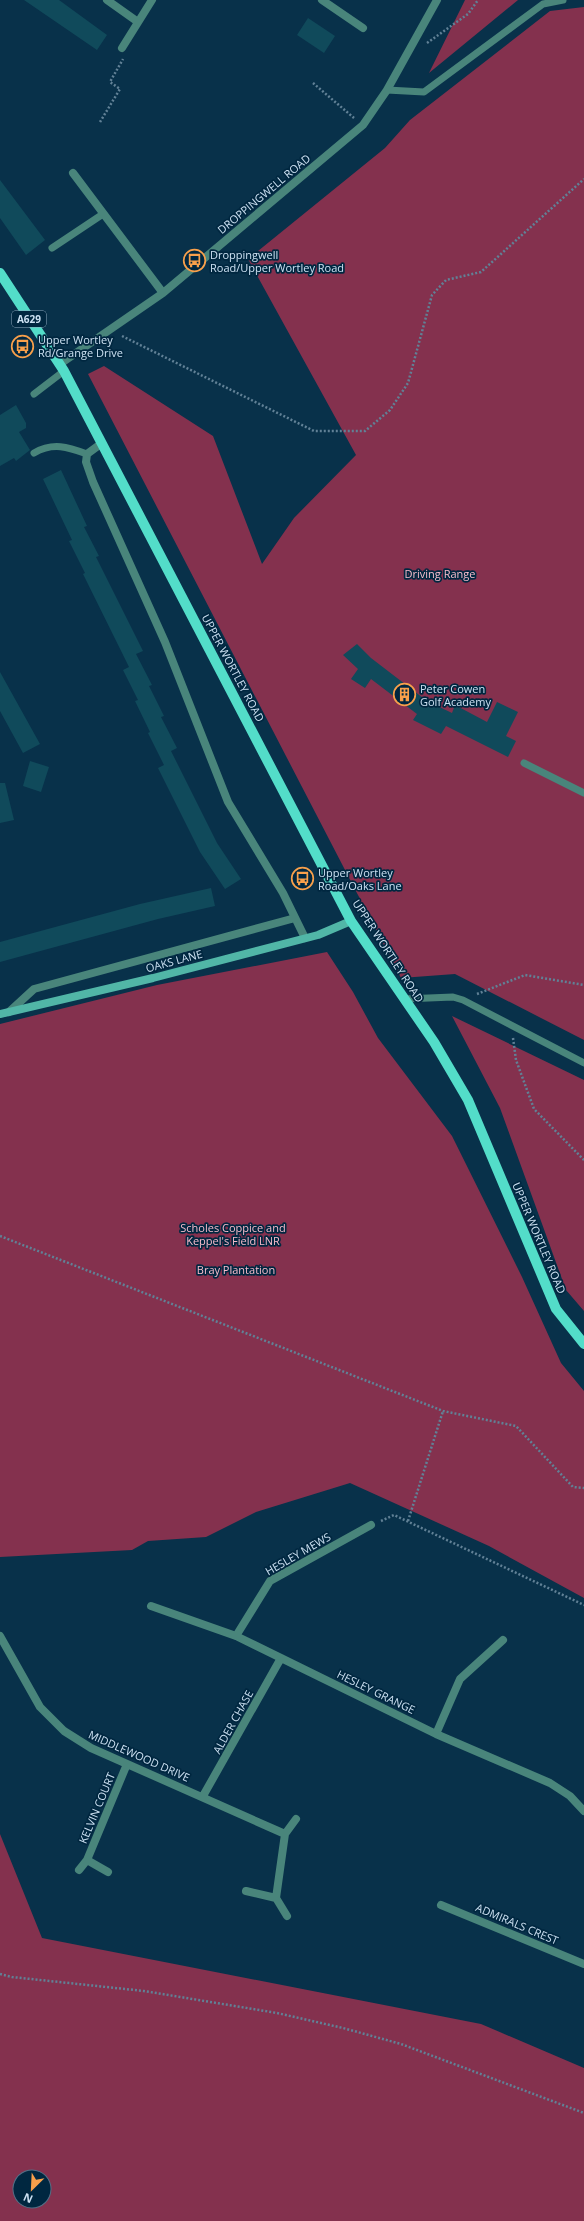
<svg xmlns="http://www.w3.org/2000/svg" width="584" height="2221" font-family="'Open Sans',sans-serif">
	<rect width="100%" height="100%" fill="#08314a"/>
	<path fill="#84314e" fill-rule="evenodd" d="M465,0H518L429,73Z
		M584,7V1040L455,974L401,978L88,374L104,366L213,436L262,564L294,518L356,455L248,259L385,148L410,120L550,11Z
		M327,952L353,992L378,1038L452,1136L522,1277L561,1363L584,1391V1598L489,1546L350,1483L256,1512L206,1537L148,1541L132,1550L0,1557V1024L157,985Z
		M452,1016L584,1080V1311L566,1290L500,1108Z
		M0,1834L42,1938L481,2024L584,2068V2221H0ZM20,2177H44V2201H20Z"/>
	<path fill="#104a5b" d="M24,0H59L107,35L97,50Z
		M308,18L335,36L324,53L297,35Z
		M0,180L45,240L26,255L0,218Z
		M16,405L26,423V428L19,432L30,450L16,461L14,458L0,466V415Z
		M61,470L87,526L84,527L99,556L96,557L143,651L136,654L152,685L149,686L164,716L161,717L177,748L171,751L217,843L241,879L225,889L200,852L158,768L164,765L148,733L150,732L135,701L138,700L123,670L129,667L83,574L85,573L69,541L72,540L43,479Z
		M357,644L371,658L427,701L452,713L455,705L487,722L497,702L518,712L506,736L516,741L508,757L446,726L441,734L413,720L417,714L371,679L365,688L351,679L358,669L343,655Z
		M0,672L40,744L23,753L0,711Z
		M30,761L49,767L41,792L23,786Z
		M0,783H5L14,820L0,823Z
		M211,888L215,906L158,919L0,962V942L140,904Z"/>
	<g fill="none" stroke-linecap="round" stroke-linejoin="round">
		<path stroke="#618196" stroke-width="2.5" stroke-dasharray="2 2" stroke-linecap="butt" d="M427,43L468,14L478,0
			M313,83L354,118
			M100,122L120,89L110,82L123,59
			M122,336L314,431H365L390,410L408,383L432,295L446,280L481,272L584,179
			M477,994L525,975L584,985
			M513,1038L516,1060L534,1109L584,1160
			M0,1236L443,1411L516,1426L573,1487L584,1488
			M381,1521L394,1515L584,1605
			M408,1521L443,1411
			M0,1974L12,1977L144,1991L277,2013L343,2028L401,2044L584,2113"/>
		<path stroke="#49857b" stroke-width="7" d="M387,90L424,92L543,4L563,0
			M52,248L103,214
			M34,394L64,371
			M34,453C53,442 68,447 87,454
			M524,763L584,793
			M404,999L453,997L463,1000L584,1063"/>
		<path stroke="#49857b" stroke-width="8" d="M107,0L138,22
			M322,0L363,28
			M122,48L152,0
			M73,173L163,293
			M60,364L163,293L363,125L387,90L437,0
			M102,443L87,454L86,462L93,482L165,642L228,802L283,893L305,938
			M9,1012L34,989L295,918
			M151,1606L236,1636L436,1734L550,1783L570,1796L584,1811
			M0,1636L40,1707L64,1731L91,1748L285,1834L276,1898
			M236,1636L270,1581L371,1525
			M436,1734L460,1679L503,1640
			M203,1796L281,1658
			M285,1834L296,1819
			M87,1860L127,1764
			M79,1870L87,1860L108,1872
			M246,1891L276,1898L287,1916
			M441,1905L584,1964"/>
		<path stroke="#51b6a7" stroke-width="8" d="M0,1014L153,978L318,935L351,921"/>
		<path stroke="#53ddc9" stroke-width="10" d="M0,273L64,371L351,921L434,1042L468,1100L556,1309L584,1344"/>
	</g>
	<defs>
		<symbol id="bus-ring" viewBox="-11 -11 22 22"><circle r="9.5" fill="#002740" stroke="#f8a04b" stroke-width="1.5"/><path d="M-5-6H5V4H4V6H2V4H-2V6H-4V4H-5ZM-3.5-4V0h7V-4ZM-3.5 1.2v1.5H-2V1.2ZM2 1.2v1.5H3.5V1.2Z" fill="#f8a04b"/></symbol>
		<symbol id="building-ring" viewBox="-11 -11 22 22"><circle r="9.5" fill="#002740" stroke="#f8a04b" stroke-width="1.5"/><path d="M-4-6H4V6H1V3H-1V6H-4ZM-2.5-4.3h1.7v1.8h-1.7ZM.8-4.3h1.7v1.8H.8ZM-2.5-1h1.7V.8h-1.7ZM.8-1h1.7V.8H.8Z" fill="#f8a04b"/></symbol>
	</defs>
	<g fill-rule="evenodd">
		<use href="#bus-ring" x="182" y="248" width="25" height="25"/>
		<use href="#bus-ring" x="10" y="334" width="25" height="25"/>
		<use href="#building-ring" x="392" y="682" width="25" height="25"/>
		<use href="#bus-ring" x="290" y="866" width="25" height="25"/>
	</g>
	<g text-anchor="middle" stroke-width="3.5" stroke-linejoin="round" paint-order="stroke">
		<rect fill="#002740" stroke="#8fa9bd" stroke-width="1" x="12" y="311" width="34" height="16" rx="3"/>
		<g font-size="10" font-weight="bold" fill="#cce1f2">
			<text x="29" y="323">A629</text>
		</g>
		<g font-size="11" fill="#cce1f2" stroke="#002740">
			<text transform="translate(264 194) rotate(-40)" y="4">DROPPINGWELL ROAD</text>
			<text transform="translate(233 668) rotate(62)" y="4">UPPER WORTLEY ROAD</text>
			<text transform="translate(388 951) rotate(57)" y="4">UPPER WORTLEY ROAD</text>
			<text transform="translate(174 961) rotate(-15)" y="4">OAKS LANE</text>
			<text transform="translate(539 1238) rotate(67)" y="4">UPPER WORTLEY ROAD</text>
			<text transform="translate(298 1554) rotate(-30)" y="4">HESLEY MEWS</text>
			<text transform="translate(376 1692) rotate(26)" y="4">HESLEY GRANGE</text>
			<text transform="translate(233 1722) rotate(-61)" y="4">ALDER CHASE</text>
			<text transform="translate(139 1756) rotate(24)" y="4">MIDDLEWOOD DRIVE</text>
			<text transform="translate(97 1808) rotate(-67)" y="4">KELVIN COURT</text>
			<text transform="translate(517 1924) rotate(23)" y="4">ADMIRALS CREST</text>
		</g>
		<g font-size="11" fill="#cce1f2" stroke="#002740" text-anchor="start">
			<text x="210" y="259">Droppingwell<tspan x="210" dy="13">Road/Upper Wortley Road</tspan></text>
			<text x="38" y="344">Upper Wortley<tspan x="38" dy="13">Rd/Grange Drive</tspan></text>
			<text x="420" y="693">Peter Cowen<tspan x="420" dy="13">Golf Academy</tspan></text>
			<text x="318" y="877">Upper Wortley<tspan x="318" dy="13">Road/Oaks Lane</tspan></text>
		</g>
		<g font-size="11" fill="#f8bdcc" stroke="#002740">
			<text x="440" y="578">Driving Range</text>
			<text x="233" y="1232">Scholes Coppice and<tspan x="233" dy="13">Keppel's Field LNR</tspan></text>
			<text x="236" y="1274">Bray Plantation</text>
		</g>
	</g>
	<g transform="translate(32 2189) rotate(204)"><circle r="19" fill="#002740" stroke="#527187"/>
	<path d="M0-3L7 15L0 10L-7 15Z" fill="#f8a04b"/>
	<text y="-6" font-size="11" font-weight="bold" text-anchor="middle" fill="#cce1f2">N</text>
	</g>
</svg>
